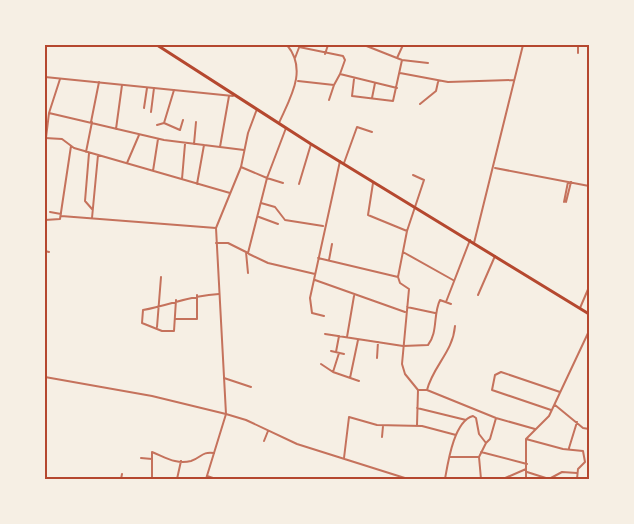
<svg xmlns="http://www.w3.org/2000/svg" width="634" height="524" font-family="Commissioner,sans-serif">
	<rect width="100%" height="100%" fill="#f6efe4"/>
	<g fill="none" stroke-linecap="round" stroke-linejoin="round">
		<path stroke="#c5725c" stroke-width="2" d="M364,45L402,60L428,63
			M578,45V53
			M299,47L343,56L345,60L340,74L397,88
			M325,54L328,45
			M295,58L300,45
			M397,58L403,45
			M400,73L448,82L514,80
			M354,79L352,96L393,101L402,60
			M298,81L334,85L340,74
			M372,98L375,83
			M329,100L334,85
			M420,104L436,91L438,82
			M144,108L147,88
			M151,112L154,88
			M49,113L164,140L244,150
			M91,122L99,82
			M164,123L180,130L183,120
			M279,123C290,98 308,70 287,45
			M157,125L164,123L174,90
			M116,129L122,85
			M45,138L62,139L74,148L230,193
			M46,138L49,113L60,79
			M194,144L196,122
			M220,147L229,96
			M86,152L92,122
			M89,153L85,201L92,209
			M127,163L139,135
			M344,163L357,127L372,132
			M241,167L267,178L286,128
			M495,168L589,186
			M153,171L158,139
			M182,179L185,144
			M373,183L368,215L407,231
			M197,184L204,145
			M299,184L311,144
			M564,202L568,182
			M566,202L571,182
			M261,203L275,207L285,220L323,226
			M50,212L61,214
			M61,216L216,228
			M259,217L278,224
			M92,218L98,155
			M45,220L60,219L71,146
			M216,243H228L248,253L267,178L283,183
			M474,243L523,45
			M45,251L49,252
			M246,252L248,273
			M403,252L453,280
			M249,254L268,263L315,274
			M318,258L398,277L400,283L409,289L402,364L405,374L418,390L417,425
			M329,260L332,244
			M398,277L407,231L424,180L413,175
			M315,280L405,312
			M478,295L495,256
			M176,300L174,331H162L142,323L143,310C171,305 187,296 219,294
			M446,302L470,240
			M407,307L435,313
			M580,308L589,287
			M324,316L312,313L310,298L340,161
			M176,319H197V295
			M157,327L161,277
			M325,334L403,346L428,345C438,333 433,314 440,300L451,304
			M347,337L354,296
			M331,351L344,354
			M336,352L339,336
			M377,358L378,342
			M321,364L333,372L359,381
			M333,372L339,353
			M45,377L152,396L226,414L246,420L297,444L408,479
			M224,378L251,387
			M350,378L358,340
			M419,390H427L496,418L535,429
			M427,390C433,366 453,352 455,326
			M555,405L583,428L589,429
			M417,408L466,420
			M551,410L492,390L495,375L501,372L560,392
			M382,437L383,426
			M526,439L563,449L583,451L585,462L578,469L577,479
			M264,441L268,431
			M486,443L490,439L496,418
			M569,448L577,422
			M481,452L527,464
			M450,457H479
			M141,458L152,459
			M344,458L349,417L377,425L422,426L456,435
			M527,472L549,479L562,472L577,473
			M207,476L216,479
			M121,479L122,474
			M152,479V452C165,457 176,465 191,461C201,458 202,451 214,453
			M177,479L181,461
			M445,479C448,462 454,421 473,416L476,418L479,434L486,443L479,457L481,479
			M503,479L526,469
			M526,479V439L549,416L589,331"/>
		<path stroke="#c5725c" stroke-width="2" d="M45,77L233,96
			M206,479L226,414L216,228L241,167L248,133L257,109"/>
		<path stroke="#b5482f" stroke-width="3" d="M157,45L311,144L589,314"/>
	</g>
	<rect width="634" height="524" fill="none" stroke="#f6efe4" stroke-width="93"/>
	<rect x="46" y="46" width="542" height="432" fill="none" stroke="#b5482f" stroke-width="2"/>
</svg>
